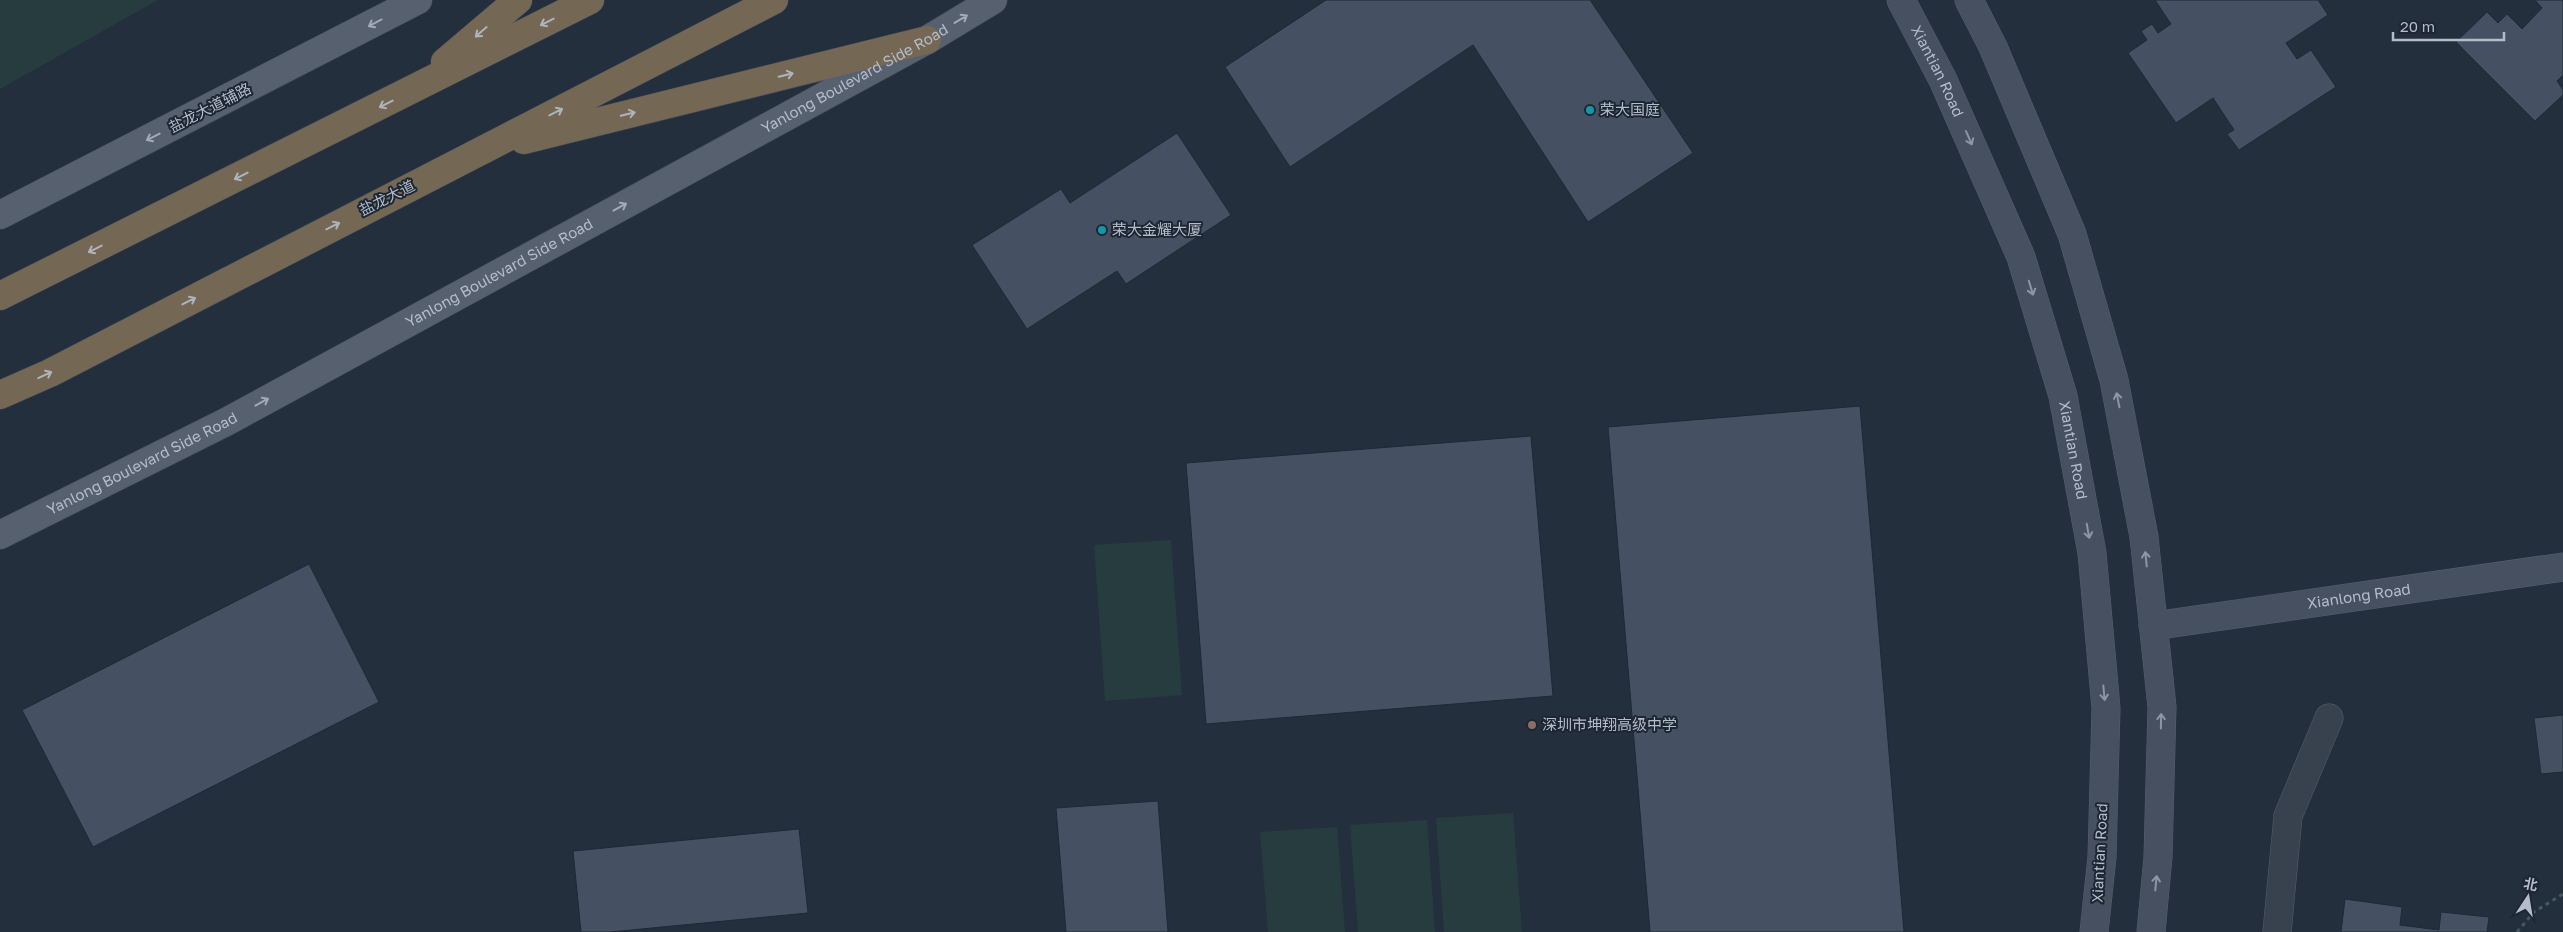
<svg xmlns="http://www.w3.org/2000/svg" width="2563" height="932" font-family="'Golos Text','Noto Sans SC',sans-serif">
	<rect width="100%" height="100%" fill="#242f3e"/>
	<path fill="#263c3f" d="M0,0H158L0,89Z
		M1171,540L1182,695L1105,701L1094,545Z
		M1513,813L1522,932H1444L1436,818Z
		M1427,820L1435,932H1358L1350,825Z
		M1337,827L1345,932H1268L1260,832Z"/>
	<path fill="#455162" stroke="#1f2835" d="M1326,0H1590L1693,153L1588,222L1473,45L1290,167L1225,67Z
		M2155,0H2318L2328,15L2286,43L2297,59L2311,50L2336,87L2239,150L2227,134L2234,130L2213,98L2176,123L2128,53L2147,40L2141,31L2152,24L2158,33L2171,24Z
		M2535,0H2563V75L2557,81L2563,90V95L2535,121L2456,42L2487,12L2498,23L2507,14L2522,29L2542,8Z
		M1177,133L1231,215L1126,284L1117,271L1027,329L972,245L1061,189L1070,203Z
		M1860,406L1904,932H1650L1608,427Z
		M1531,436L1553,696L1206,724L1186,463Z
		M309,564L379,702L93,847L22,710Z
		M2563,715V772L2541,774L2534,718Z
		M1158,801L1168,932H1066L1056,808Z
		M799,829L808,913L610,932H581L573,851Z
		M2345,899L2402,907L2400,925L2439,930L2441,912L2489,917L2487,932H2341Z"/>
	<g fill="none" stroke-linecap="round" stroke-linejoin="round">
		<defs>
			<path id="street" d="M2277,932L2288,816L2329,718"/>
			<g id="secondary">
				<path id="s1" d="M1901,0L1943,80L2021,257L2063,396L2092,553L2106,708L2102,857L2094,932"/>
				<path d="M1969,0L1993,47L2072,234L2114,380L2144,537L2162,707L2158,857L2151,932"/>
				<path id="s2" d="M2153,626L2563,567"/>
			</g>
			<g id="primary">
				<path d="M0,215L418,0"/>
				<path id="s3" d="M0,535L226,422L927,40L993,0"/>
			</g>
			<path id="highway" d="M445,62L518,0
				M524,140L927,40
				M0,296L590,0
				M0,395L50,373L774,0"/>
		</defs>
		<use href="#street" stroke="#565f6c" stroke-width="29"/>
		<use href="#secondary" stroke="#565f6c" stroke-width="29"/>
		<use href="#primary" stroke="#414a57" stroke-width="29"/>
		<use href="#highway" stroke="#434c59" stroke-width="29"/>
		<path stroke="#44595c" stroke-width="3" stroke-dasharray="4 4" stroke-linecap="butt" d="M2517,932L2534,912L2563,894"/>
		<use href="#street" stroke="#38414e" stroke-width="28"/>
		<use href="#secondary" stroke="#465061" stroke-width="28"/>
		<use href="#primary" stroke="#56606e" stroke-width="28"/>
		<use href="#highway" stroke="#746855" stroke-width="28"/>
	</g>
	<defs><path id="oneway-shaft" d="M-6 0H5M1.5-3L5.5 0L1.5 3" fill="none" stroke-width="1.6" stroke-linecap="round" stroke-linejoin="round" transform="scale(1.25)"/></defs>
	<g stroke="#a1aab7">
		<use href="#oneway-shaft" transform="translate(961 19) rotate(-31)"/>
		<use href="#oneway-shaft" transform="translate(375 23) rotate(152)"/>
		<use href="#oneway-shaft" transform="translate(153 137) rotate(153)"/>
		<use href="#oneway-shaft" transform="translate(620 207) rotate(-29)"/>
		<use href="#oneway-shaft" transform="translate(262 402) rotate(-29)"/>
	</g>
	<g stroke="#aeb4bd">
		<use href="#oneway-shaft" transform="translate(547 22) rotate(153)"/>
		<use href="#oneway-shaft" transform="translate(481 32) rotate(139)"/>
		<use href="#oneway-shaft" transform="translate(786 75) rotate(-14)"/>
		<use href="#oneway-shaft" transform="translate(386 104) rotate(153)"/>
		<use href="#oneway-shaft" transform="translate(556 112) rotate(-27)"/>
		<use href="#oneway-shaft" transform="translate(628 114) rotate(-14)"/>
		<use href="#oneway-shaft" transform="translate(241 176) rotate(153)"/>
		<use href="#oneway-shaft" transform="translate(333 226) rotate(-27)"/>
		<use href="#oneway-shaft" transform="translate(95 249) rotate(153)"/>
		<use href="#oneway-shaft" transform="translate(189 301) rotate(-27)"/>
		<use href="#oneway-shaft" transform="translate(45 375) rotate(-25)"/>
	</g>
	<g stroke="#8e96a5">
		<use href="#oneway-shaft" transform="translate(1969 138) rotate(66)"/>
		<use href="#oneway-shaft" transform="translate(2031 288) rotate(73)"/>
		<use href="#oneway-shaft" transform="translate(2118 400) rotate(-101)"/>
		<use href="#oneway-shaft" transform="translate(2088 531) rotate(80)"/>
		<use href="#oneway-shaft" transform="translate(2146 559) rotate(-96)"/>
		<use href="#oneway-shaft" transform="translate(2104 693) rotate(85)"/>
		<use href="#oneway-shaft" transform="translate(2161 721) rotate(-89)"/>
		<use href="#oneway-shaft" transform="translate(2156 883) rotate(-84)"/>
	</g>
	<g fill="#0f9aa8" stroke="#1d2633" stroke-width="2">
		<circle cx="1590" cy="110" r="5"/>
		<circle cx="1102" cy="230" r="5"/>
	</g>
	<circle fill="#8d6e63" stroke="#1d2633" stroke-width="2" cx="1532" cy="725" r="5"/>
	<g text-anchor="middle" stroke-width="4" stroke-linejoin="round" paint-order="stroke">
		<g font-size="15" fill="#b4bcc9" stroke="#1d2633">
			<text dy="5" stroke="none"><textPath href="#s1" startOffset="80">Xiantian Road</textPath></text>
			<text dy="5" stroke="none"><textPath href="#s3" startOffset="969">Yanlong Boulevard Side Road</textPath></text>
			<text transform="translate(210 108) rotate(-27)" y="5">盐龙大道辅路</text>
			<text transform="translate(387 198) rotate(-27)" y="5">盐龙大道</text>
			<text dy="5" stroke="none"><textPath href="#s3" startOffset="564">Yanlong Boulevard Side Road</textPath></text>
			<text dy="5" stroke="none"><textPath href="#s1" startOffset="484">Xiantian Road</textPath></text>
			<text dy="5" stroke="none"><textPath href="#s3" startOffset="159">Yanlong Boulevard Side Road</textPath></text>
			<text dy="5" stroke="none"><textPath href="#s2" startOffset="208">Xianlong Road</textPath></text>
			<text transform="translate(2100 853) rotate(-87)" y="5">Xiantian Road</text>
		</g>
		<g font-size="15" fill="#b4bcc9" stroke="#1d2633" text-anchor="start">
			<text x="1600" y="115">荣大国庭</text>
			<text x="1112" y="235">荣大金耀大厦</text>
			<text x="1542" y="730">深圳市坤翔高级中学</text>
		</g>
	</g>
	<g transform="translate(2528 897) rotate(12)" stroke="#1d2633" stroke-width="4" paint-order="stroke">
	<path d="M0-4L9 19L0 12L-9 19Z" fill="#b4bcc9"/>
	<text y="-8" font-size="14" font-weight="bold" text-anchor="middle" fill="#b4bcc9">北</text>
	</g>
	<path d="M2393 32v8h111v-8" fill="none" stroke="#b4bcc9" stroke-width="2.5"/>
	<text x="2400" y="32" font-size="15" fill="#b4bcc9" stroke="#1d2633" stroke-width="4" paint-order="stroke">20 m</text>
</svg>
